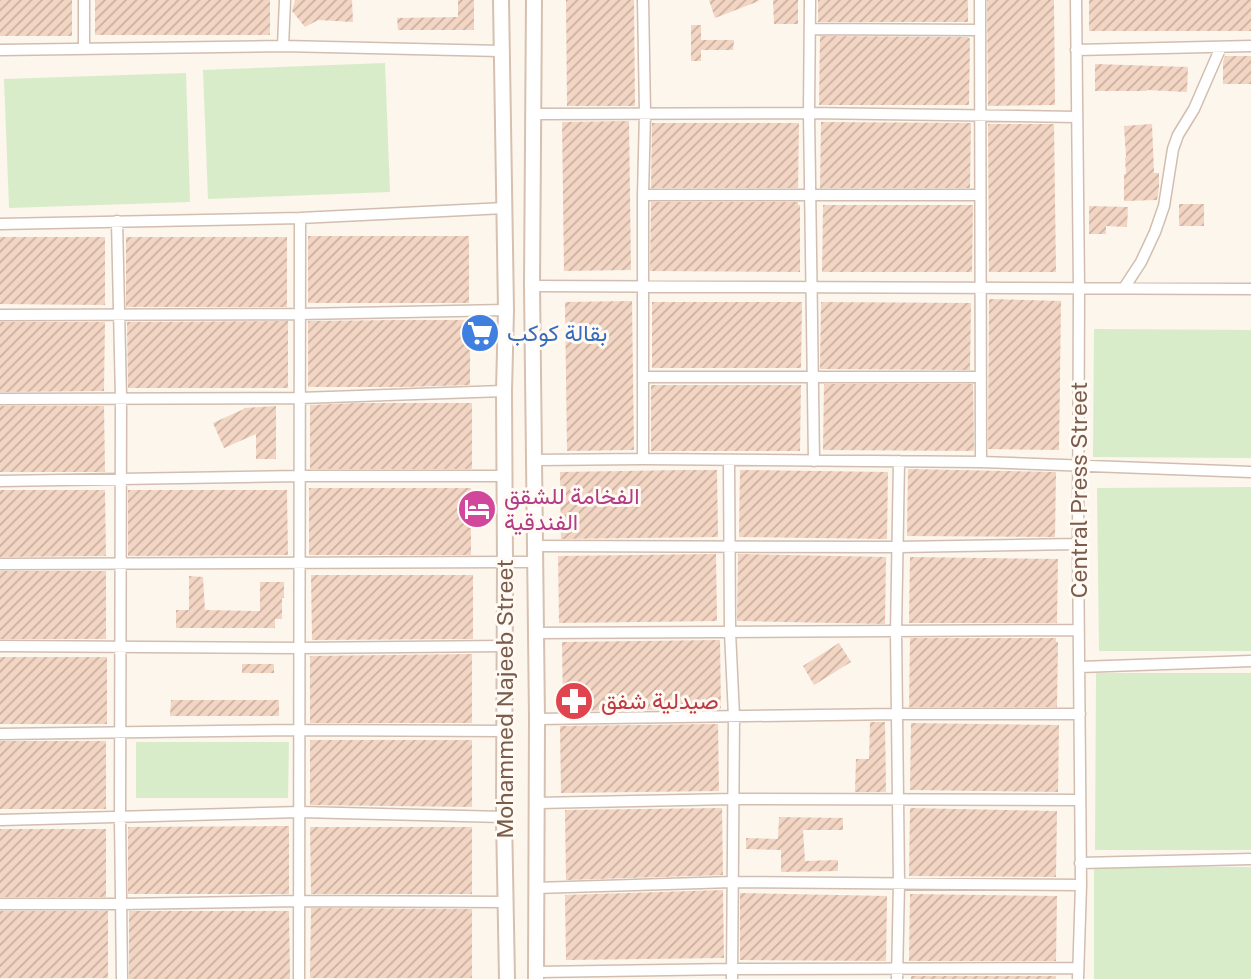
<svg xmlns="http://www.w3.org/2000/svg" width="1251" height="979" font-family="'Public Sans',Vazirmatn,sans-serif">
	<defs>
		<pattern id="building-hatch" width="6" height="6" patternUnits="userSpaceOnUse" patternTransform="scale(1.75)"><rect width="6" height="6" fill="#f3d5c3"/><path d="M-1 1l2-2M0 6l6-6M5 7l2-2" fill="none" stroke="#cab0a1"/></pattern>
	</defs>
	<rect width="100%" height="100%" fill="#fdf6ec"/>
	<path fill="#d8ecc9" d="M385,63L390,192L208,199L203,70Z
		M186,73L190,202L9,208L4,79Z
		M1094,329L1251,330V458L1093,457Z
		M1251,487V651H1099L1097,488Z
		M1096,673H1251V850H1095Z
		M136,742H289L288,798H136Z
		M1094,866L1251,867V979H1094Z"/>
	<path fill="url(#building-hatch)" d="M0,0H72V36H0Z
		M95,0H270V35H95Z
		M295,0H352L353,22L318,20L305,27L292,11Z
		M458,0H474V30H398L397,18L458,17Z
		M566,0H634L635,106H567Z
		M709,0H759V1L715,18Z
		M773,0H798V24H774Z
		M818,0H968V22H818Z
		M987,0H1054L1055,105L988,106Z
		M1089,0H1251V31H1089Z
		M691,25H701V40H734L733,50H701V61H691Z
		M820,36L968,37L970,39L969,105H819Z
		M1225,56H1251V84H1223V62Z
		M1095,64L1188,67L1187,92L1147,90V91H1095Z
		M629,121L631,270L564,271L562,122Z
		M821,122L971,123L970,188H820Z
		M652,123H799L798,188H651Z
		M988,124H1054L1056,272H989Z
		M1152,124L1154,173H1159V188L1157,200L1124,201V174H1126L1125,158L1126,157L1124,126Z
		M651,202H798V205H800V272L650,271Z
		M1179,204H1204V226H1179Z
		M823,205H973L972,272H822Z
		M1089,206L1128,207L1127,227L1106,226V234H1089Z
		M308,236H469V303H308Z
		M0,237H105V305L0,304Z
		M126,237H287V307H126Z
		M989,299L1061,301L1059,450L988,449Z
		M632,301L634,450L567,451L565,302Z
		M652,302H802L801,368H652Z
		M821,302L971,303L970,370L820,369Z
		M399,320H470V385L404,387H308V321Z
		M288,321V388H128L127,322Z
		M0,322H105L104,391L0,392Z
		M824,384H973L974,449L973,451L823,450Z
		M651,385H801L800,451H651Z
		M357,403H472V469H310V405Z
		M0,406H104L105,472H0Z
		M276,406V459H256V434L224,448L213,423L244,409V408Z
		M908,469L1056,472L1055,537L907,536Z
		M686,470H717L718,537L561,539L560,472Z
		M740,470L888,472L887,539L739,537Z
		M309,488H471V555H309Z
		M0,490H105L106,556L0,557Z
		M128,490H287L288,555L128,556Z
		M716,554L717,621L559,623L558,556Z
		M738,554L886,557L885,624L737,621Z
		M910,557L1058,559L1057,623H909Z
		M0,571H106V639H0Z
		M311,575H473V639L312,640Z
		M189,576L203,577L205,610L260,611V582H284V598H282V619H275V628H176V610H189Z
		M910,638H1056V642H1058L1057,707H909Z
		M720,640L721,708L718,709L563,711L562,642Z
		M839,643L851,662L814,685L803,666Z
		M472,654V723H310V656Z
		M0,657H107V724H0Z
		M242,664H274V673H242Z
		M171,700H279V716H170Z
		M870,722H885L886,792H855L856,759H869Z
		M911,723L1059,725L1058,792L910,790Z
		M718,724L719,791L561,793L560,726Z
		M310,740H472V807L310,805Z
		M0,741H106V809H0Z
		M722,808L723,875L566,880L565,810Z
		M910,808L1057,811L1056,877L909,876Z
		M779,817L843,818V830H803L805,861L838,860V871L781,872V850L746,849V838L778,839Z
		M289,826V894H128V827Z
		M310,827H472V894H311Z
		M0,829H106V897H0Z
		M723,890L724,958L566,960L565,895Z
		M740,893L887,896L886,961L740,960Z
		M910,894L1057,896L1056,961H909Z
		M311,908L472,909V978H310Z
		M0,911H108V978H0Z
		M129,911H289L290,979H129Z
		M911,976H1056V979H911Z"/>
	<g fill="none" stroke-linecap="round" stroke-linejoin="round">
		<defs>
			<path id="street" d="M643,0L645,113L643,195V459
				M810,0L809,113L814,461
				M980,0L981,462
				M1076,0L1079,288L1078,544L1081,885L1078,979
				M810,29L980,30
				M283,46L285,0
				M84,49V0
				M0,50L283,46L501,51
				M1076,50L1251,46
				M534,114L809,113L1077,117
				M643,195H980
				M117,221L121,398L120,818L122,979
				M0,224L300,218L505,208
				M532,286L1251,289
				M1124,288L1141,262L1155,232L1164,206L1173,149L1178,135L1194,109L1221,47
				M0,315L300,314L506,310
				M643,377H981
				M0,399L300,398L504,391
				M534,460L643,459L981,462L1251,472
				M729,460L730,632L734,716L732,979
				M0,481L299,476H505
				M535,546L898,547L1078,544
				M0,564L535,562
				M536,633L1078,630
				M0,646L299,648L505,646
				M1080,667L1251,661
				M537,719L897,714H1080
				M0,734L299,730L504,731
				M537,803L733,799L1080,800
				M0,820L300,812L504,817
				M1080,863L1251,859
				M535,888L733,882L1081,885
				M0,904H121L299,901L506,902
				M536,972L732,969L1078,968
				M299,979L300,218
				M897,979L899,883L896,632L899,461"/>
			<path id="secondary" d="M501,0L506,310L504,391L505,563L504,817L507,979
				M534,0L532,286L537,719L536,979"/>
		</defs>
		<use href="#street" stroke="#d1beb0" stroke-width="13"/>
		<use href="#secondary" stroke="#d6c0b0" stroke-width="18"/>
		<use href="#street" stroke="#fff" stroke-width="10"/>
		<use href="#secondary" stroke="#fff" stroke-width="14"/>
	</g>
	<defs>
		<symbol id="supermarket-disc" viewBox="-11 -11 22 22"><circle r="9.5" fill="#3f7fe0" stroke="#fffaf3"/><path d="M-6-5.5h2.5l.6 2H6L4.5 2H-2.5L-4.4-4H-6ZM-1.5 3.2a1.3 1.3 0 1 0 .1 0ZM3 3.2a1.3 1.3 0 1 0 .1 0Z" fill="#fff"/></symbol>
		<symbol id="hotel-disc" viewBox="-11 -11 22 22"><circle r="9.5" fill="#d1479c" stroke="#fffaf3"/><path d="M-6-4.5h1.5V1H6V5H4.5V3h-9V5H-6ZM-4 0a1.8 1.8 0 1 1 3.6 0ZM.5 0V-2.5h3Q6-2.5 6 0Z" fill="#fff"/></symbol>
		<symbol id="pharmacy-disc" viewBox="-11 -11 22 22"><circle r="9.5" fill="#e0444e" stroke="#fffaf3"/><path d="M-2-6h4v4h4v4h-4v4h-4v-4h-4v-4h4Z" fill="#fff"/></symbol>
	</defs>
	<g fill-rule="evenodd">
		<use href="#supermarket-disc" x="458" y="311" width="44" height="44"/>
		<use href="#hotel-disc" x="455" y="487" width="44" height="44"/>
		<use href="#pharmacy-disc" x="552" y="679" width="44" height="44"/>
	</g>
	<g text-anchor="middle" stroke-width="6" stroke-linejoin="round" paint-order="stroke">
		<g font-size="23" fill="#366cbe" stroke="#fffaf3" text-anchor="start">
			<text x="507" y="341">بقالة كوكب</text>
		</g>
		<g font-size="23" fill="#7a5c4d" stroke="#fffaf3">
			<text transform="translate(1079 490) rotate(-90)" y="8">Central Press Street</text>
			<text transform="translate(505 699) rotate(-90)" y="8">Mohammed Najeeb Street</text>
		</g>
		<g font-size="23" fill="#b23c85" stroke="#fffaf3" text-anchor="start">
			<text x="504" y="504">الفخامة للشقق<tspan x="504" dy="26">الفندقية</tspan></text>
		</g>
		<g font-size="23" fill="#be3a42" stroke="#fffaf3" text-anchor="start">
			<text x="601" y="709">صيدلية شفق</text>
		</g>
	</g>
</svg>
